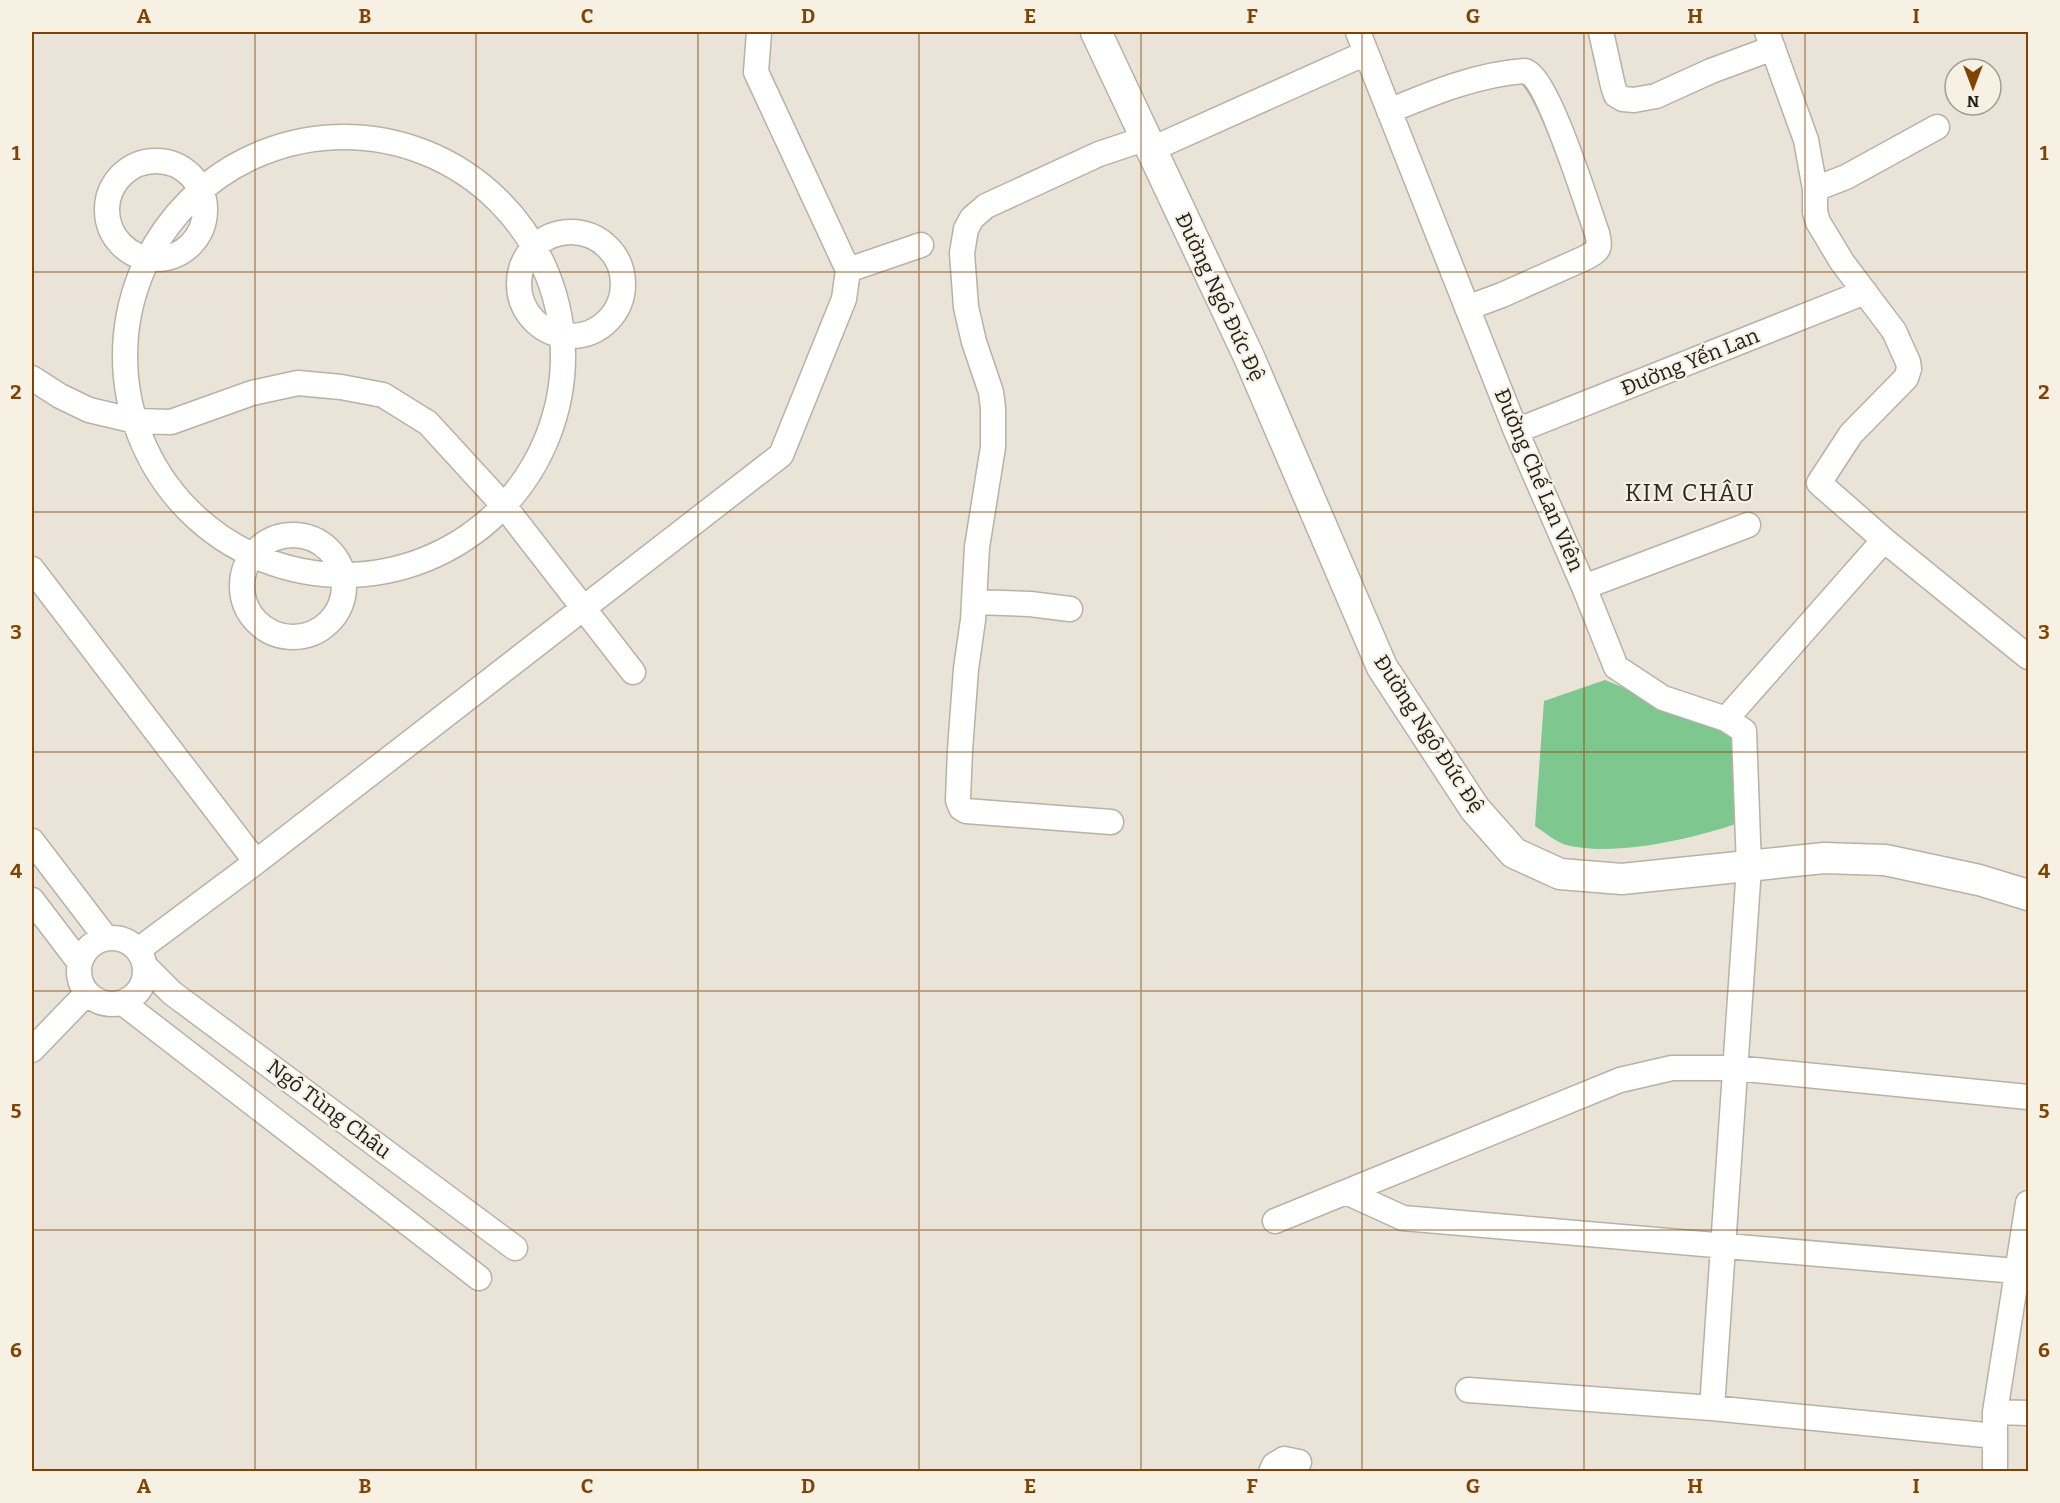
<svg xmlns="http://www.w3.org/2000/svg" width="2060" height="1503" font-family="Bitter,serif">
	<rect width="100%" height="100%" fill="#e9e4d7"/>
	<path fill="#7ec78e" d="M1605,680L1711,724L1733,739L1739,823C1691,839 1616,857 1566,845C1556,842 1544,832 1535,826L1544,701Z"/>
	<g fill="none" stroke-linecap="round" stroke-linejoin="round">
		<defs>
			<path id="minor" d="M1358,32L1516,431L1584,587L1616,667L1663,698L1726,719L1744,731L1749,867L1712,1408
				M1601,32L1613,86L1616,95L1623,99L1634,100L1656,96L1711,71L1773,48
				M1389,111C1432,93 1478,74 1525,71C1548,77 1587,206 1597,233C1601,250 1599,250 1585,258L1502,295L1467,308
				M125 356a219 219 0 1 1 438 0a219 219 0 1 1-438 0Z
				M1152,149L1366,53
				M107 210a49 49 0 1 1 98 0a49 49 0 1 1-98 0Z
				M1815,189L1846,177L1937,127
				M519 284a52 52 0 1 1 104 0a52 52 0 1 1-104 0Z
				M848,270L921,245
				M32,378L60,396L89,410L136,421L171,422L252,393L298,383L341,387L383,395L428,423L505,507L633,672
				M1516,431L1865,292
				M242 586a51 51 0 1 1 102 0a51 51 0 1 1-102 0Z
				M1884,540L2028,657
				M32,569L256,862
				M1584,587L1748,525
				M974,602L1030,604L1070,609
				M1726,719L1884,540L1819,483L1851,434L1906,378L1909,369L1908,362L1894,331L1842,262L1818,222L1815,212V189L1806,140L1767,32
				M1111,822L966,811L961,808L958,800L960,750L966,669L973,620L977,547L993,447V408L991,392L974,342L966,307L962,253L966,229L972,218L986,206L1099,154L1147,138
				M32,841L106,938
				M32,900L80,963
				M79 971a33 33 0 1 1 66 0a33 33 0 1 1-66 0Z
				M138,950L256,862L781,455L844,299L848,270L756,72L759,32
				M146,967L172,993L515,1248
				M123,1003L479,1278
				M32,1050L87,993
				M1346,1192L1403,1218L2016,1271
				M1275,1221L1620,1080L1672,1068H1735L2028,1097
				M1468,1390L1712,1408L1995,1436
				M1995,1412L2028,1413
				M1271,1472L1274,1465L1284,1459L1299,1462
				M1995,1472V1412L2028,1203"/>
			<path id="major" d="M1096,32L1249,357L1382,667L1475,809L1514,853L1560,874L1622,879L1824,858L1885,860L1979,880L2028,895"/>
		</defs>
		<use href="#minor" stroke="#b7b2a5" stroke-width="27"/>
		<use href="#major" stroke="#b7b2a5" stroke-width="33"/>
		<use href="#minor" stroke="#fff" stroke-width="24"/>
		<use href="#major" stroke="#fff" stroke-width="30"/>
	</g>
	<path fill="none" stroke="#814302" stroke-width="1.5" stroke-opacity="0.55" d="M255,32V1472M476,32V1472M698,32V1472M919,32V1472M1141,32V1472M1362,32V1472M1584,32V1472M1805,32V1472M32,272H2028M32,512H2028M32,752H2028M32,991H2028M32,1230H2028"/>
	<g text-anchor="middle" stroke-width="4.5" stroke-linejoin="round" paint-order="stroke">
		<g font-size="21" fill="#22201b" stroke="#f7f1e4">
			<text transform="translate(1220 297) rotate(65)" y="7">Đường Ngô Đức Đệ</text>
			<text transform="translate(1690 362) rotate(-22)" y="7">Đường Yến Lan</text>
			<text transform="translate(1539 480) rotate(67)" y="7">Đường Chế Lan Viên</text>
			<text transform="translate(1429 734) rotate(57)" y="7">Đường Ngô Đức Đệ</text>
			<text transform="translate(329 1109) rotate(37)" y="7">Ngô Tùng Châu</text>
		</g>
		<g font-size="24" letter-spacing="1.5" fill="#2d291f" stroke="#f7f1e4">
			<text x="1690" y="501">KIM CHÂU</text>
		</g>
	</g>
	<rect width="2060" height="1503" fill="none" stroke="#f7f1e4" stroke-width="66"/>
	<g transform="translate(1973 87) rotate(180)"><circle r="28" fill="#f7f1e4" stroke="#a29d94" stroke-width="1.5"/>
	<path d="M0-4.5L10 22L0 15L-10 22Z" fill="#814302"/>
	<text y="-9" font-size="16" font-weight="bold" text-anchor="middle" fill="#22201b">N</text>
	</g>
	<rect x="33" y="33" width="1994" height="1437" fill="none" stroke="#814302" stroke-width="2"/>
	<g font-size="20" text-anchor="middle" font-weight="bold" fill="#814302">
		<text x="144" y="23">A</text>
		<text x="365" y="23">B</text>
		<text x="587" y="23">C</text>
		<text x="808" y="23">D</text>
		<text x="1030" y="23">E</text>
		<text x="1252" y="23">F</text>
		<text x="1473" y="23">G</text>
		<text x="1695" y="23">H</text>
		<text x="1916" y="23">I</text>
		<text x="16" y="160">1</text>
		<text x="2044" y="160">1</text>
		<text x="16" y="399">2</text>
		<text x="2044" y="399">2</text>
		<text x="16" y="639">3</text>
		<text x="2044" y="639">3</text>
		<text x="16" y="878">4</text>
		<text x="2044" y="878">4</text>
		<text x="16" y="1118">5</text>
		<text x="2044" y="1118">5</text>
		<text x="16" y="1357">6</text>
		<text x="2044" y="1357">6</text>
		<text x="144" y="1493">A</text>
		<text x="365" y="1493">B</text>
		<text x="587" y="1493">C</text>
		<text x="808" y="1493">D</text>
		<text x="1030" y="1493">E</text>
		<text x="1252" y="1493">F</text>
		<text x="1473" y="1493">G</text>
		<text x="1695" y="1493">H</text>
		<text x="1916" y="1493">I</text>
	</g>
</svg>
